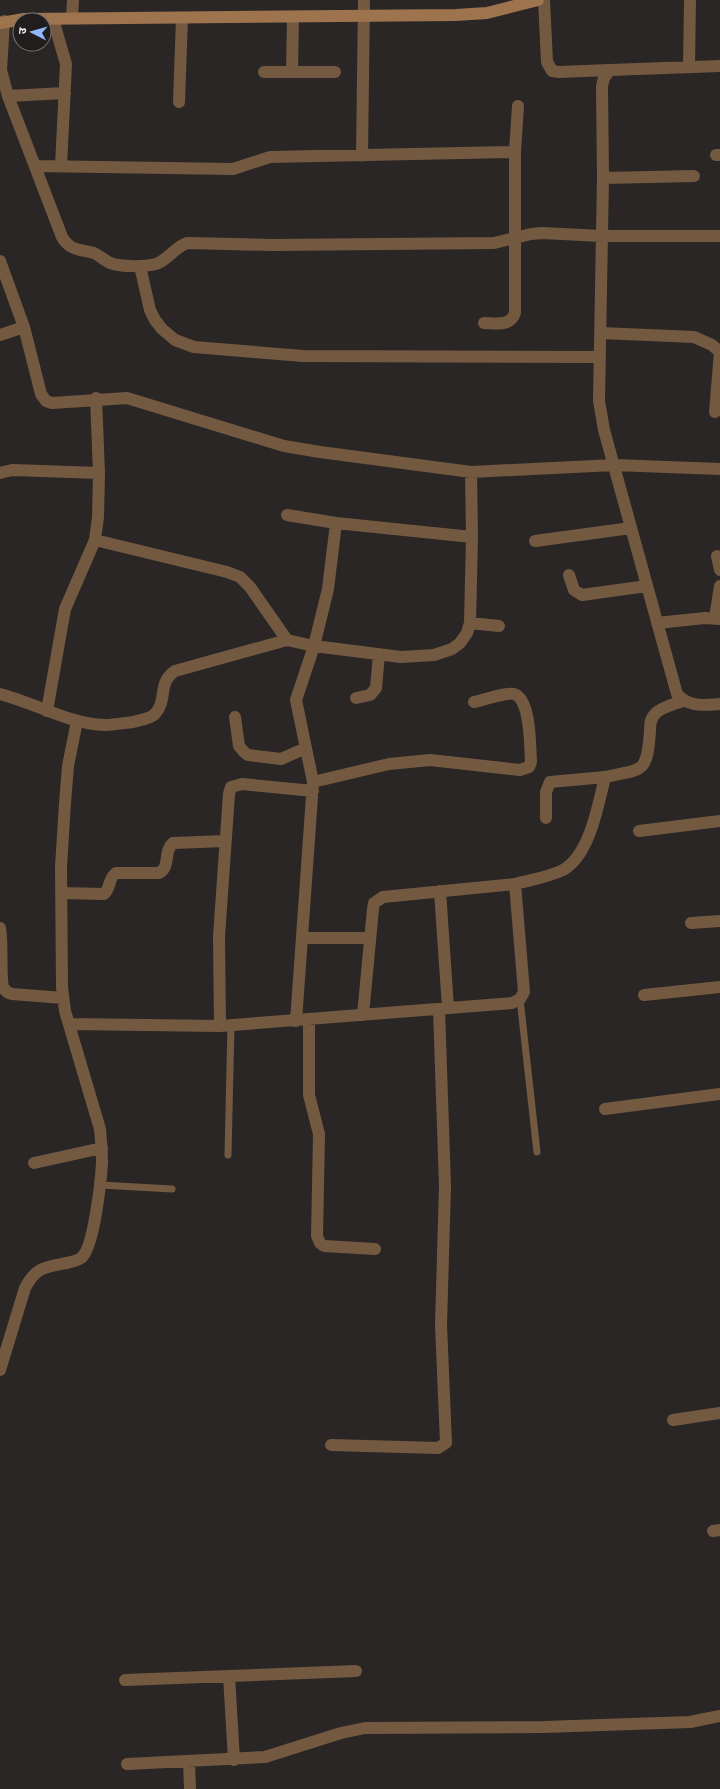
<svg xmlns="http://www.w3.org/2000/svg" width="720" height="1789" font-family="Barlow,'Noto Sans Devanagari',sans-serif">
	<rect width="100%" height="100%" fill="#2a2626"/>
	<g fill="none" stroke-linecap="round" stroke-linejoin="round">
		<path stroke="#745941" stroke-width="7" d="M520,999L537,1152
			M228,1155L231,1025
			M100,1185L172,1189"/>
		<path stroke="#745941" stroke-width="12" d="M544,0L547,62L552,71L559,72L610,70
			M72,18L73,0
			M53,19L66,64L61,166
			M4,21L1,70L8,96L62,237C70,251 80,249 94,253C100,256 104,260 110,263C122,267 144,267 156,264C168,260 175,247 187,243L272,245L494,243L531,234L542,233L602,236H720
			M689,66L690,0
			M720,66L610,70L604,78L602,86L603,178L599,401L604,430L677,694C690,708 703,705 720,704
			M264,72H335
			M292,72L293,17
			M8,96L65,93
			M179,102L182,18
			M515,152L518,106
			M716,155H720
			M362,156L364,0
			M35,166L233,169L270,157L515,152V313C510,327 496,323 484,323
			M603,178L694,176
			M0,261L24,327L41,394L46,401L52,403L127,398L284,446L320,452L471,472L614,465L720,469
			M140,266L150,310L155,320L162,329L175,340L194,347L303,356L599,357
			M601,333L694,337L712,345L720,352
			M0,335L24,327
			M715,412L720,352
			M0,473L12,470L99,473
			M287,515L336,523
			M95,540L227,572L240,577L250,587L287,640
			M535,541L631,528
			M717,556L720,570
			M569,575L574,590L582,595L647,586
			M715,618L720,586
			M470,623L499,626
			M657,623L705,618L720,619
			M0,694C36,703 68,724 105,725C114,725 124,723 133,722C140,720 150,719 155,714C168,700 157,683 175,671L287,640L314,646L401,657L434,655L452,649L460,643L467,633L470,623L472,537L471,472
			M356,698L370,695L376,688L379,654
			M47,711L65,609L95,540L98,517L99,473L96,398
			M235,717L239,746L244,752L248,755L281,759L306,748
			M313,782L389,764L430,760L520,770L529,767L531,762C530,747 531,699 514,694C505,692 484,700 474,702
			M546,818V792L550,782L605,777
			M639,831L720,821
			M440,891L448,1008
			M61,893L104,894C111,888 108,878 116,873H159C171,867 163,851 173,843L225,841
			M691,923L720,921
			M0,928C3,944 0,974 3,987C5,991 8,993 12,994L63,998
			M302,938H370
			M644,995L720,987
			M363,1015L373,909L374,903L383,897L515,884
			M309,1020V1095L319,1134L317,1236L320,1243L324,1246L375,1249
			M296,1021L313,782L296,700L314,646L328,589L336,523L472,537
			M70,1024L220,1026L512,1003L520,999L524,992L515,884C530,880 549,877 563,870C590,855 598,805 605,777C644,769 647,773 650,731C650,725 650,719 655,714C661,707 675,704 683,701
			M220,1026L219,936L229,794L231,787L242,784L313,791
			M605,1109L720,1094
			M34,1163L102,1148
			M0,1370L25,1288C36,1267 45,1267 67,1263C71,1262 77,1261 81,1258C94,1249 101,1179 102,1163C102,1151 101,1140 100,1129L65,1011L62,987L61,867L65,803L68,766L77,721
			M673,1420L720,1413
			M331,1445L438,1448L446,1443L441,1325L445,1186L439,1009
			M713,1531L720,1530
			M229,1676L234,1760
			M125,1680L356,1671
			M189,1761L190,1789
			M127,1764L265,1757L341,1733L365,1728L544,1727L690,1722L720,1716"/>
		<path stroke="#9e744e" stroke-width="12" d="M0,23L24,19L456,15L487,13L538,0"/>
	</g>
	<g transform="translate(32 32) rotate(276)"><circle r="19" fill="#201d1c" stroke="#747271"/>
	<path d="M0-3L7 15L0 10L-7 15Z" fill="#8fb8fd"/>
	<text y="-6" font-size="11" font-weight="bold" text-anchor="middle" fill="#f3f1f1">उ</text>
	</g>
</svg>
